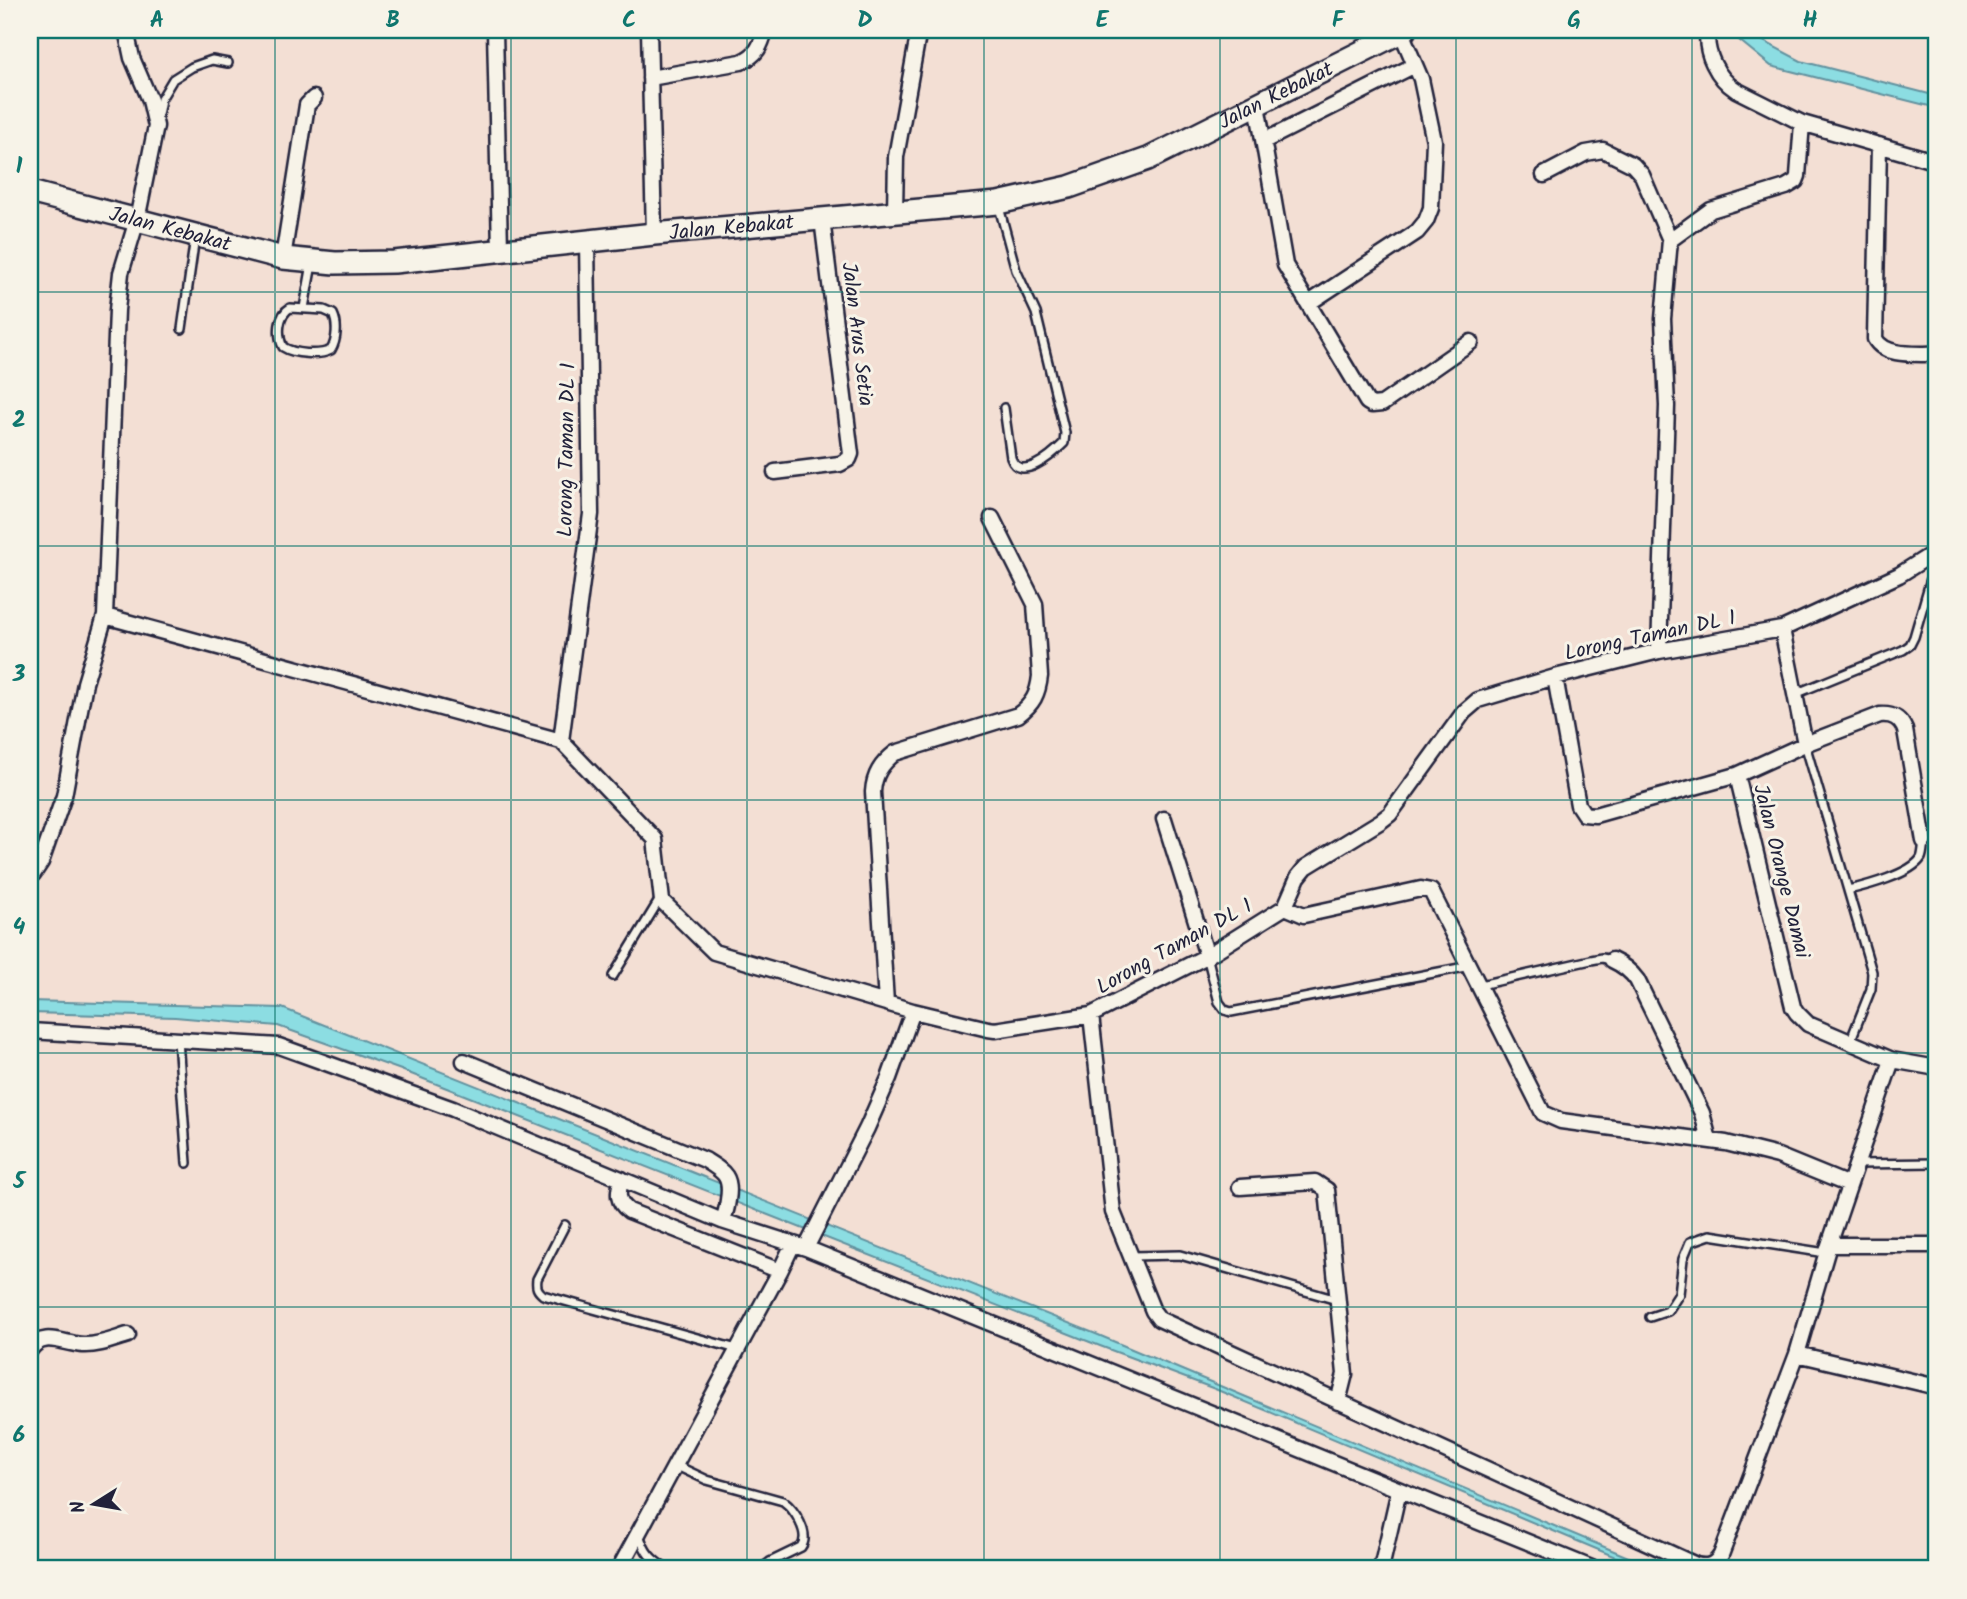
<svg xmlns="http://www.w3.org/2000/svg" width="1967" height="1599" font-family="Kalam,sans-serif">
	<rect width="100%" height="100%" fill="#f3dfd4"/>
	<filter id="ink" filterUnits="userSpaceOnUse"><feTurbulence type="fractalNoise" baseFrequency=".0143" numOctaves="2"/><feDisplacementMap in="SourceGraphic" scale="14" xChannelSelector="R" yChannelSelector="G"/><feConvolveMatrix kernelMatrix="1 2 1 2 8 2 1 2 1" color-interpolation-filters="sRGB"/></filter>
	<g filter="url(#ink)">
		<path fill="#8cdde2" stroke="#62929f" stroke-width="2" d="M1733,30H1750L1752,35L1801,61L1937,96V108L1771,66L1734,36Z
			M30,1001L282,1008L1096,1334L1657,1569H1644L1215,1389L1100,1346L401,1070L278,1026L175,1017L30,1013Z"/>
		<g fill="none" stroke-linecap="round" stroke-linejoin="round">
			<defs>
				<path id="lane" d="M158,115L161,99L173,79L192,67L212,60L228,63
					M999,207L1016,270L1036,313L1065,433L1064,443C1052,455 1020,483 1011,458L1004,408
					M290,308L324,310L333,314C338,324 337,340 331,350C319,356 294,354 283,347C277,335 278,315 290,308Z
					M304,308L312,264
					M182,329L195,237
					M1795,694L1903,650L1910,645L1914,637L1937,558
					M1805,744L1872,972L1871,989L1850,1042
					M1848,890C1866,886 1911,874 1921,858C1923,854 1923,846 1924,841
					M1207,956L1219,1002L1225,1010L1231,1012L1470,966
					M613,976L660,899
					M1480,985L1591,960L1602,958L1612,960
					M178,1040L187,1163
					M1857,1164L1937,1163
					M565,1225L537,1279C536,1287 537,1290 543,1295L737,1349
					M1131,1256L1180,1255L1337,1300
					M1650,1317L1668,1311L1679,1294L1683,1259L1690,1242L1710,1235L1826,1253
					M675,1465L707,1480L783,1501C794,1509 811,1534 801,1547L770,1562L761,1569
					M639,1534C645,1553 650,1558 666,1569"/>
				<path id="street" d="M495,30L500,250
					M649,30L654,234
					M1708,30C1704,52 1717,78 1736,90L1802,123L1937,162
					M650,78L741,62C757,55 761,46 765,30
					M1257,105L1285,265L1367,402L1372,405L1382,404L1471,342
					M1264,141L1415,65
					M1879,145L1875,339C1886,358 1918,353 1937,354
					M1544,175L1586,153L1603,150L1633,165L1642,175L1670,240
					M895,212L896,157L919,30
					M587,241L591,514L561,741L655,839L662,901L714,952L913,1011L988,1029L995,1030L1091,1015L1207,956L1285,907L1298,877L1306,867L1381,821L1390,814L1464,712L1478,700L1555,677L1659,651L1782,629L1899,575L1937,551
					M283,258L307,105L314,98
					M1309,303L1417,232L1426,221L1431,208L1434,141L1421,79L1401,32
					M775,472L840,464L849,459L851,454L822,219
					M105,616L561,741
					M1782,629L1805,744L1737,775L1793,1007L1797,1013L1808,1024L1892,1060L1937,1068
					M1659,651L1667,406L1663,319L1670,240L1711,210L1786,187L1796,181L1798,176L1802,123
					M1555,677L1578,805L1584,814L1595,815L1737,775
					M1805,744L1880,715C1893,714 1900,718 1905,730L1924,841
					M1164,819L1207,956
					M30,874H33L41,862L64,796L85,683L105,616L117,310L121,273L137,220L156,126L150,100L132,58L126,30
					M1285,907L1304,915L1421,889L1431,891L1543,1113L1561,1121L1726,1143L1778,1156L1849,1185
					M1612,960C1623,965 1630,970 1637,980L1702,1113L1709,1140
					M886,1003L873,792C874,775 881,764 895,753L1018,715C1033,704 1038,694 1040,676L1035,604L992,518
					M1091,1015L1113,1212L1153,1311L1159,1319L1696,1565C1708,1568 1715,1565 1721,1555L1797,1354L1829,1245L1892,1060
					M30,1031L279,1046L453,1109L722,1221L806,1248L1594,1569
					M464,1061L705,1160C724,1172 732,1176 728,1200C727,1208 726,1214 722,1221
					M622,1179C617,1193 617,1202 629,1211L780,1271
					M1240,1187L1315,1182L1327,1190L1345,1374L1338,1402
					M1829,1245H1937
					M806,1248L867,1128L889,1078L913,1011
					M30,1350C43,1330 63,1344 83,1345C98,1346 114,1339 128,1335
					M1797,1354L1937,1387
					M619,1569L780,1271L793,1244
					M1381,1569L1399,1490"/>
				<g id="secondary">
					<path id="s1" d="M30,192L283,258L335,263L394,262L654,234L998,203L1069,187L1148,159L1405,30"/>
				</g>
			</defs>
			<use href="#lane" stroke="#22223b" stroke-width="12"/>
			<use href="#street" stroke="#22223b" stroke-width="19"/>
			<use href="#secondary" stroke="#22223b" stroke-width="26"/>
			<use href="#lane" stroke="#f7f3e8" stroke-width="7"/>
			<use href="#street" stroke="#f7f3e8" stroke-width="14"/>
			<use href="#secondary" stroke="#f7f3e8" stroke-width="21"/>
		</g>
	</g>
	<path fill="none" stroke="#0f766e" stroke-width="2" stroke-opacity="0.55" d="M275,30V1569M511,30V1569M747,30V1569M984,30V1569M1220,30V1569M1456,30V1569M1692,30V1569M30,292H1937M30,546H1937M30,800H1937M30,1053H1937M30,1307H1937"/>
	<g text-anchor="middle" stroke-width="6" stroke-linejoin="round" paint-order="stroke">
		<g font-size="21" fill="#22223b" stroke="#f7f3e8">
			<text dy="7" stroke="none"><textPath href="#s1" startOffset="1279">Jalan Kebakat</textPath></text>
			<text dy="7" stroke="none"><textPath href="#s1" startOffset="712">Jalan Kebakat</textPath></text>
			<text dy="7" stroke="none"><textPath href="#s1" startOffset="145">Jalan Kebakat</textPath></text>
			<text transform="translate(858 334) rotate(83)" y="7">Jalan Arus Setia</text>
			<text transform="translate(566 450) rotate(-89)" y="7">Lorong Taman DL 1</text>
			<text transform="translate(1650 635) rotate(-12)" y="7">Lorong Taman DL 1</text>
			<text transform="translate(1782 871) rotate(76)" y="7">Jalan Orange Damai</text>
			<text transform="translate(1174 946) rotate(-29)" y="7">Lorong Taman DL 1</text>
		</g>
	</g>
	<rect width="1967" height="1599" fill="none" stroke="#f7f3e8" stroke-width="77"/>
	<g transform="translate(94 1504) rotate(259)" stroke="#f7f3e8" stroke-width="5" paint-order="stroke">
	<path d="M0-5L12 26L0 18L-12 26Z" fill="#22223b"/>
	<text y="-10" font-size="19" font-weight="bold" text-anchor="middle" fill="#22223b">N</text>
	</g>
	<rect x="38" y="38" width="1890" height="1522" fill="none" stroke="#0f766e" stroke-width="2.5"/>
	<g font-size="23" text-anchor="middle" font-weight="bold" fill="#0f766e">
		<text x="157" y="27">A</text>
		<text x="393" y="27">B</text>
		<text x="629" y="27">C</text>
		<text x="865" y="27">D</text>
		<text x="1102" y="27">E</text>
		<text x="1338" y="27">F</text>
		<text x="1574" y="27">G</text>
		<text x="1810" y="27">H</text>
		<text x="19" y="173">1</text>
		<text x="19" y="427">2</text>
		<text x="19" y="681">3</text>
		<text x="19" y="934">4</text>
		<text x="19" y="1188">5</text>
		<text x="19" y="1442">6</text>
	</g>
</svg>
